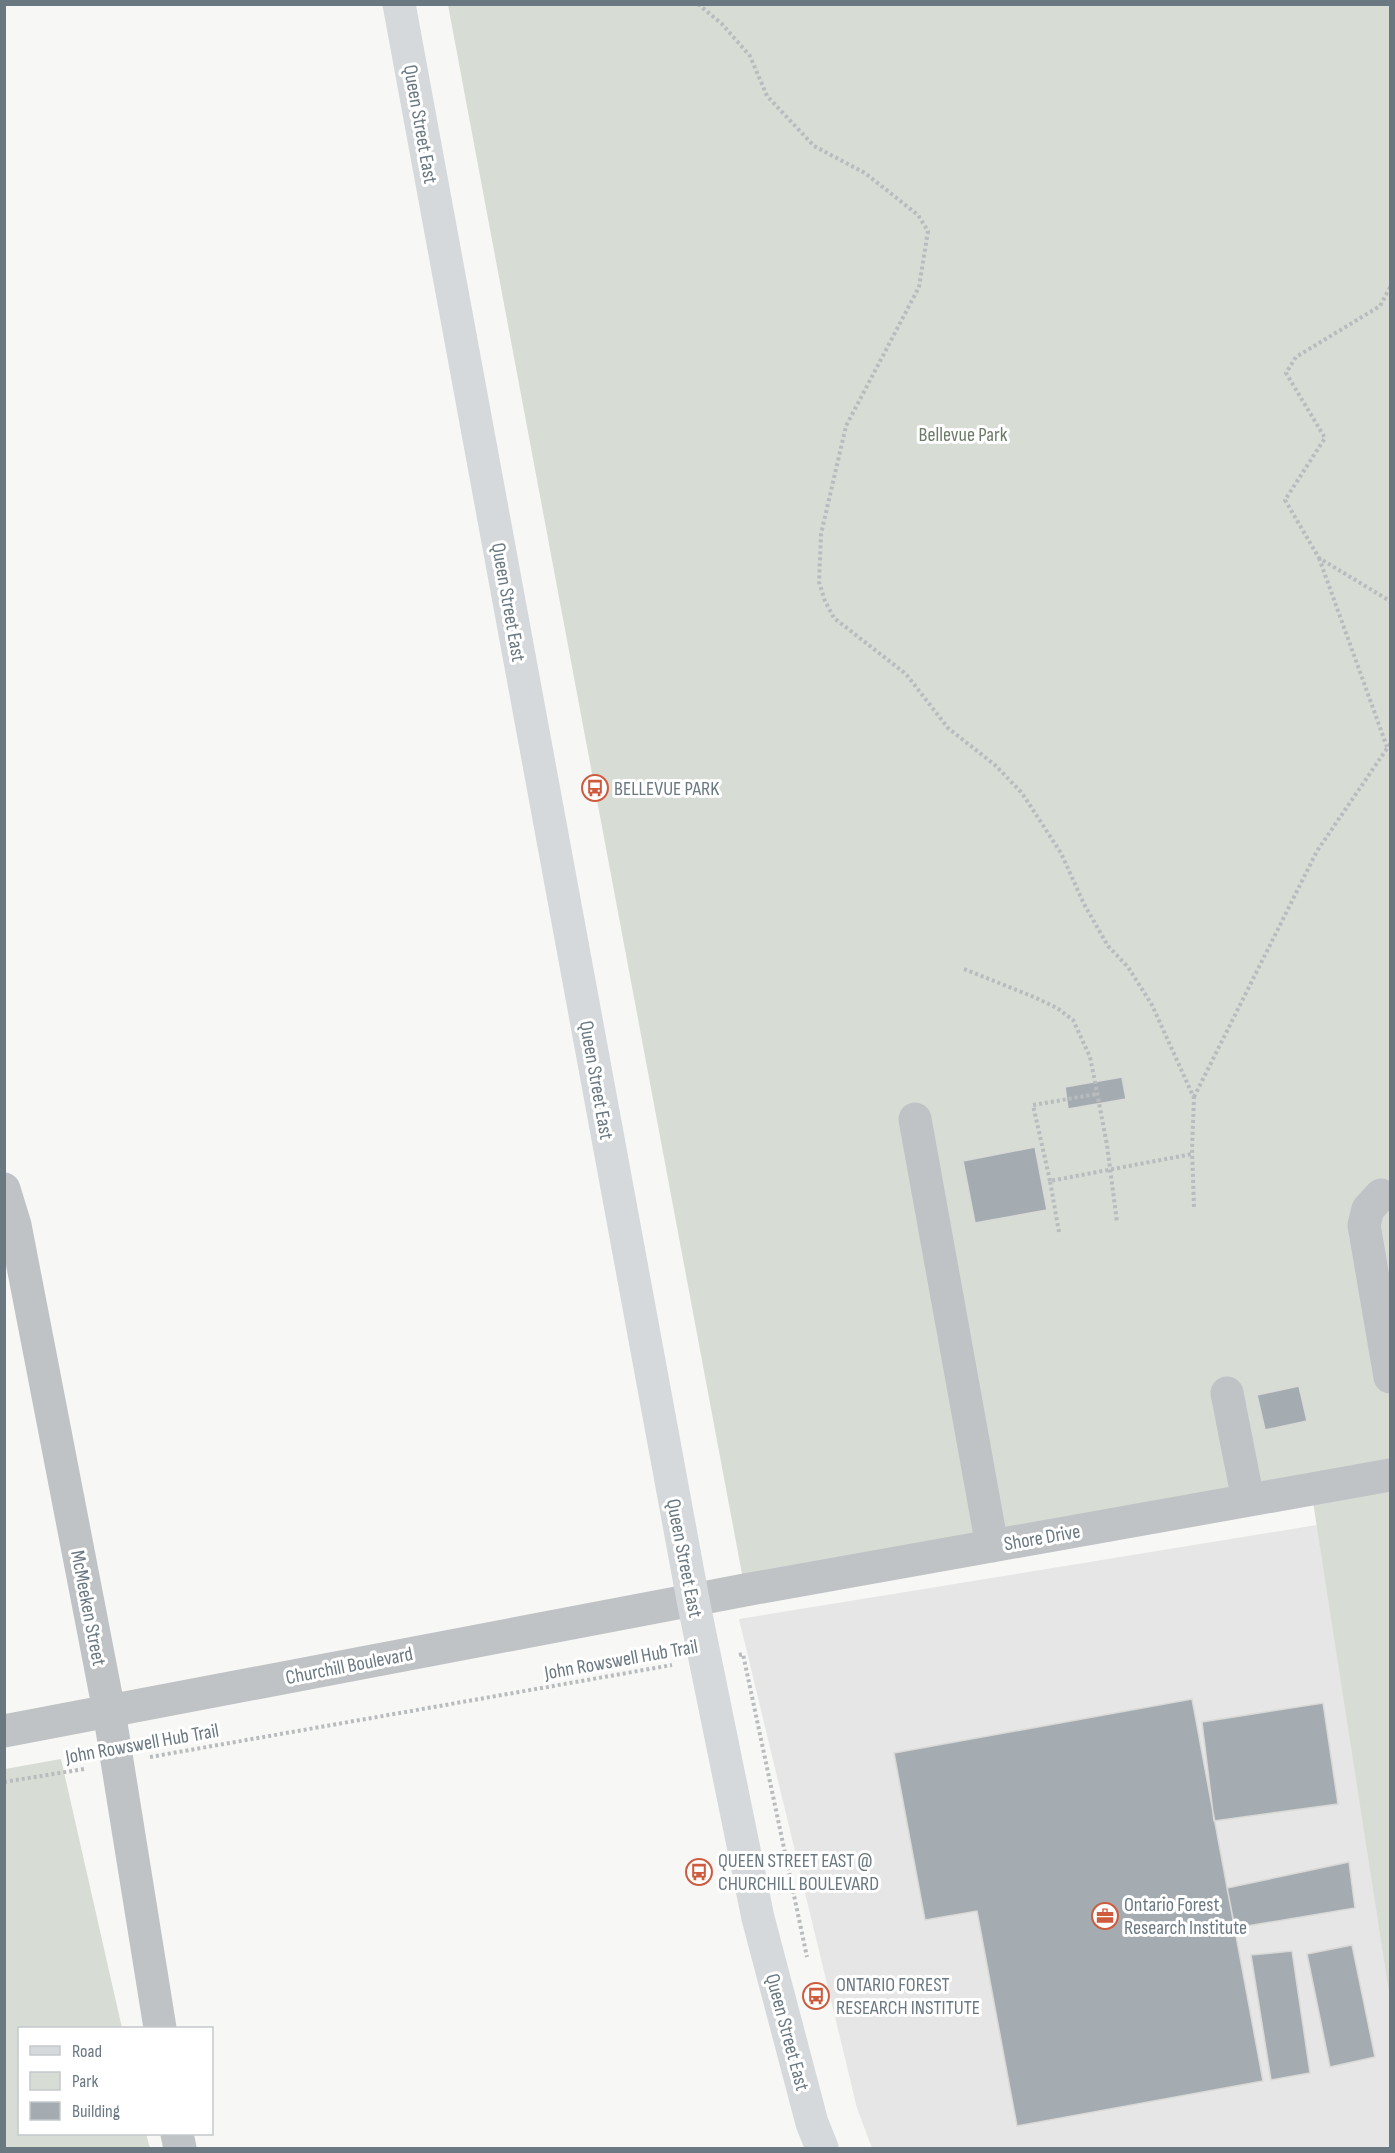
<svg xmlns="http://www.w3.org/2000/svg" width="1395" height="2153" font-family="'Sofia Sans Condensed',sans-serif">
	<rect width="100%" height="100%" fill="#f7f7f5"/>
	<path fill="#e5e6e5" d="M1317,1525L1390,2000V2148H872L857,2108L739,1619Z"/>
	<path fill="#d7dcd5" d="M448,5H1390V2000L1311,1489L745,1590Z
		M61,1759L122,2028H20V2134H146L150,2148H5V1769Z"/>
	<path fill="#a5acb1" stroke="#d9d9d7" stroke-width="1.5" d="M1122,1077L1126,1099L1068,1109L1065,1087Z
		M1035,1147L1047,1210L975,1223L963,1161Z
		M1299,1386L1307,1421L1265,1430L1257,1395Z
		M1192,1699L1263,2081L1017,2126L977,1911L925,1920L894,1753Z
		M1323,1703L1338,1804L1214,1821L1202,1722Z
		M1349,1862L1355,1908L1235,1928L1227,1888Z
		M1352,1945L1375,2057L1330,2067L1307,1954Z
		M1292,1951L1310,2073L1271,2080L1251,1955Z"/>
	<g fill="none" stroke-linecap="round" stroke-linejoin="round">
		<path stroke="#b9bcbe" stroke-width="4" stroke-dasharray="3 3" stroke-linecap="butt" d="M698,4L722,24L750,56L767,96L814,146L865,173L918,215L928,231L919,287L846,426L821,534L819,582L825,601L834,618L906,674L948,728L995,765L1022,793L1061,853L1084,904L1108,946L1128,967L1152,1005L1194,1098L1192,1148L1194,1207
			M1390,287L1380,306L1296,357L1286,373L1325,438L1285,500L1319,558L1390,601
			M1319,558L1387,747
			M964,969L1034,997L1057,1008L1073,1020L1090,1057L1095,1082L1107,1145L1117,1222
			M1194,1097L1317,851L1390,744
			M1050,1181L1033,1105L1097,1094
			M1059,1232L1050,1181L1192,1154
			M739,1655L743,1654L807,1957
			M150,1757L672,1665
			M4,1782L84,1769"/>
		<path stroke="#bfc3c6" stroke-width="33" d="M915,1119L992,1546
			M4,1189L15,1225L109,1711L160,2028
			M1381,1195L1368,1209L1364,1225L1390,1377
			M1227,1393L1248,1500
			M4,1731L745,1590L1390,1475
			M177,2134L180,2148"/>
		<path stroke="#d5d9dc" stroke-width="33" d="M399,4L693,1600L758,1918L812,2123L822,2148"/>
	</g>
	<defs>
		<symbol id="bus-ring" viewBox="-11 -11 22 22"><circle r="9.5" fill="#fff" stroke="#ce5b3e" stroke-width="1.5"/><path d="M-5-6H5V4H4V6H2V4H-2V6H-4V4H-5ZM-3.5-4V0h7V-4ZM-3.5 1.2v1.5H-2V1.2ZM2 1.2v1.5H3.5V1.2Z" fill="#ce5b3e"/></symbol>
		<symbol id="office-ring" viewBox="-11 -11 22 22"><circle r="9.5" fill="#fff" stroke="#ce5b3e" stroke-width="1.5"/><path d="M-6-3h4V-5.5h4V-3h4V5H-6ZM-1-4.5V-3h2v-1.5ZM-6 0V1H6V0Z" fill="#ce5b3e"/></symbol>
	</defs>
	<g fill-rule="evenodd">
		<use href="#bus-ring" x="580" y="773" width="30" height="30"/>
		<use href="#bus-ring" x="684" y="1857" width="30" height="30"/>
		<use href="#office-ring" x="1090" y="1901" width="30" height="30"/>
		<use href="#bus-ring" x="801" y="1981" width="30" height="30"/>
	</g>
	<g text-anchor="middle" stroke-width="6" stroke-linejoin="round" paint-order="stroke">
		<g font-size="20" fill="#6a7882" stroke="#fff">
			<text transform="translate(421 124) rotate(80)" y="7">Queen Street East</text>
			<text transform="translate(509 602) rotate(80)" y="7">Queen Street East</text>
			<text transform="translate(597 1080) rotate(80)" y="7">Queen Street East</text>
			<text transform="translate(1042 1537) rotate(-10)" y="7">Shore Drive</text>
			<text transform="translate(685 1558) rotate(79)" y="7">Queen Street East</text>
			<text transform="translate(89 1608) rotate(79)" y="7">McMeeken Street</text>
			<text transform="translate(621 1659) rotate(-10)" y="7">John Rowswell Hub Trail</text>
			<text transform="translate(349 1665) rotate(-11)" y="7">Churchill Boulevard</text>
			<text transform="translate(142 1743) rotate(-10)" y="7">John Rowswell Hub Trail</text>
			<text transform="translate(788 2032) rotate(75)" y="7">Queen Street East</text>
		</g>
		<g font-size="20" fill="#6c7a68" stroke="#fff">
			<text x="963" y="441">Bellevue Park</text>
		</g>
		<g font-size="20" fill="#6a7882" stroke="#fff" text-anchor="start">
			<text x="614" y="795">BELLEVUE PARK</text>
			<text x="718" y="1867">QUEEN STREET EAST @<tspan x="718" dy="23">CHURCHILL BOULEVARD</tspan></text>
			<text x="1124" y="1911">Ontario Forest<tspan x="1124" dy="23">Research Institute</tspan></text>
			<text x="836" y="1991">ONTARIO FOREST<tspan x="836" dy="23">RESEARCH INSTITUTE</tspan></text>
		</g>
	</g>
	<rect width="1395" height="2153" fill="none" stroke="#6a7882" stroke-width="12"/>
	<rect x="18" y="2027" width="195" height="108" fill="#ffffff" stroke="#c3c9cd" stroke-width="1.5"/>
	<rect x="30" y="2046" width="30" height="9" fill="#d5d9dc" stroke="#c3c9cd" stroke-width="1.5"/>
	<text x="72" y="2057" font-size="18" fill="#6a7882">Road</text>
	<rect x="30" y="2072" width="30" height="18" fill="#d7dcd5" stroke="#c3c9cd" stroke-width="1.5"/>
	<text x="72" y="2087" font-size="18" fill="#6a7882">Park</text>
	<rect x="30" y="2102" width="30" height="18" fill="#a5acb1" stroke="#c3c9cd" stroke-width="1.5"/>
	<text x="72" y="2117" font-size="18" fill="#6a7882">Building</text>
</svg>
